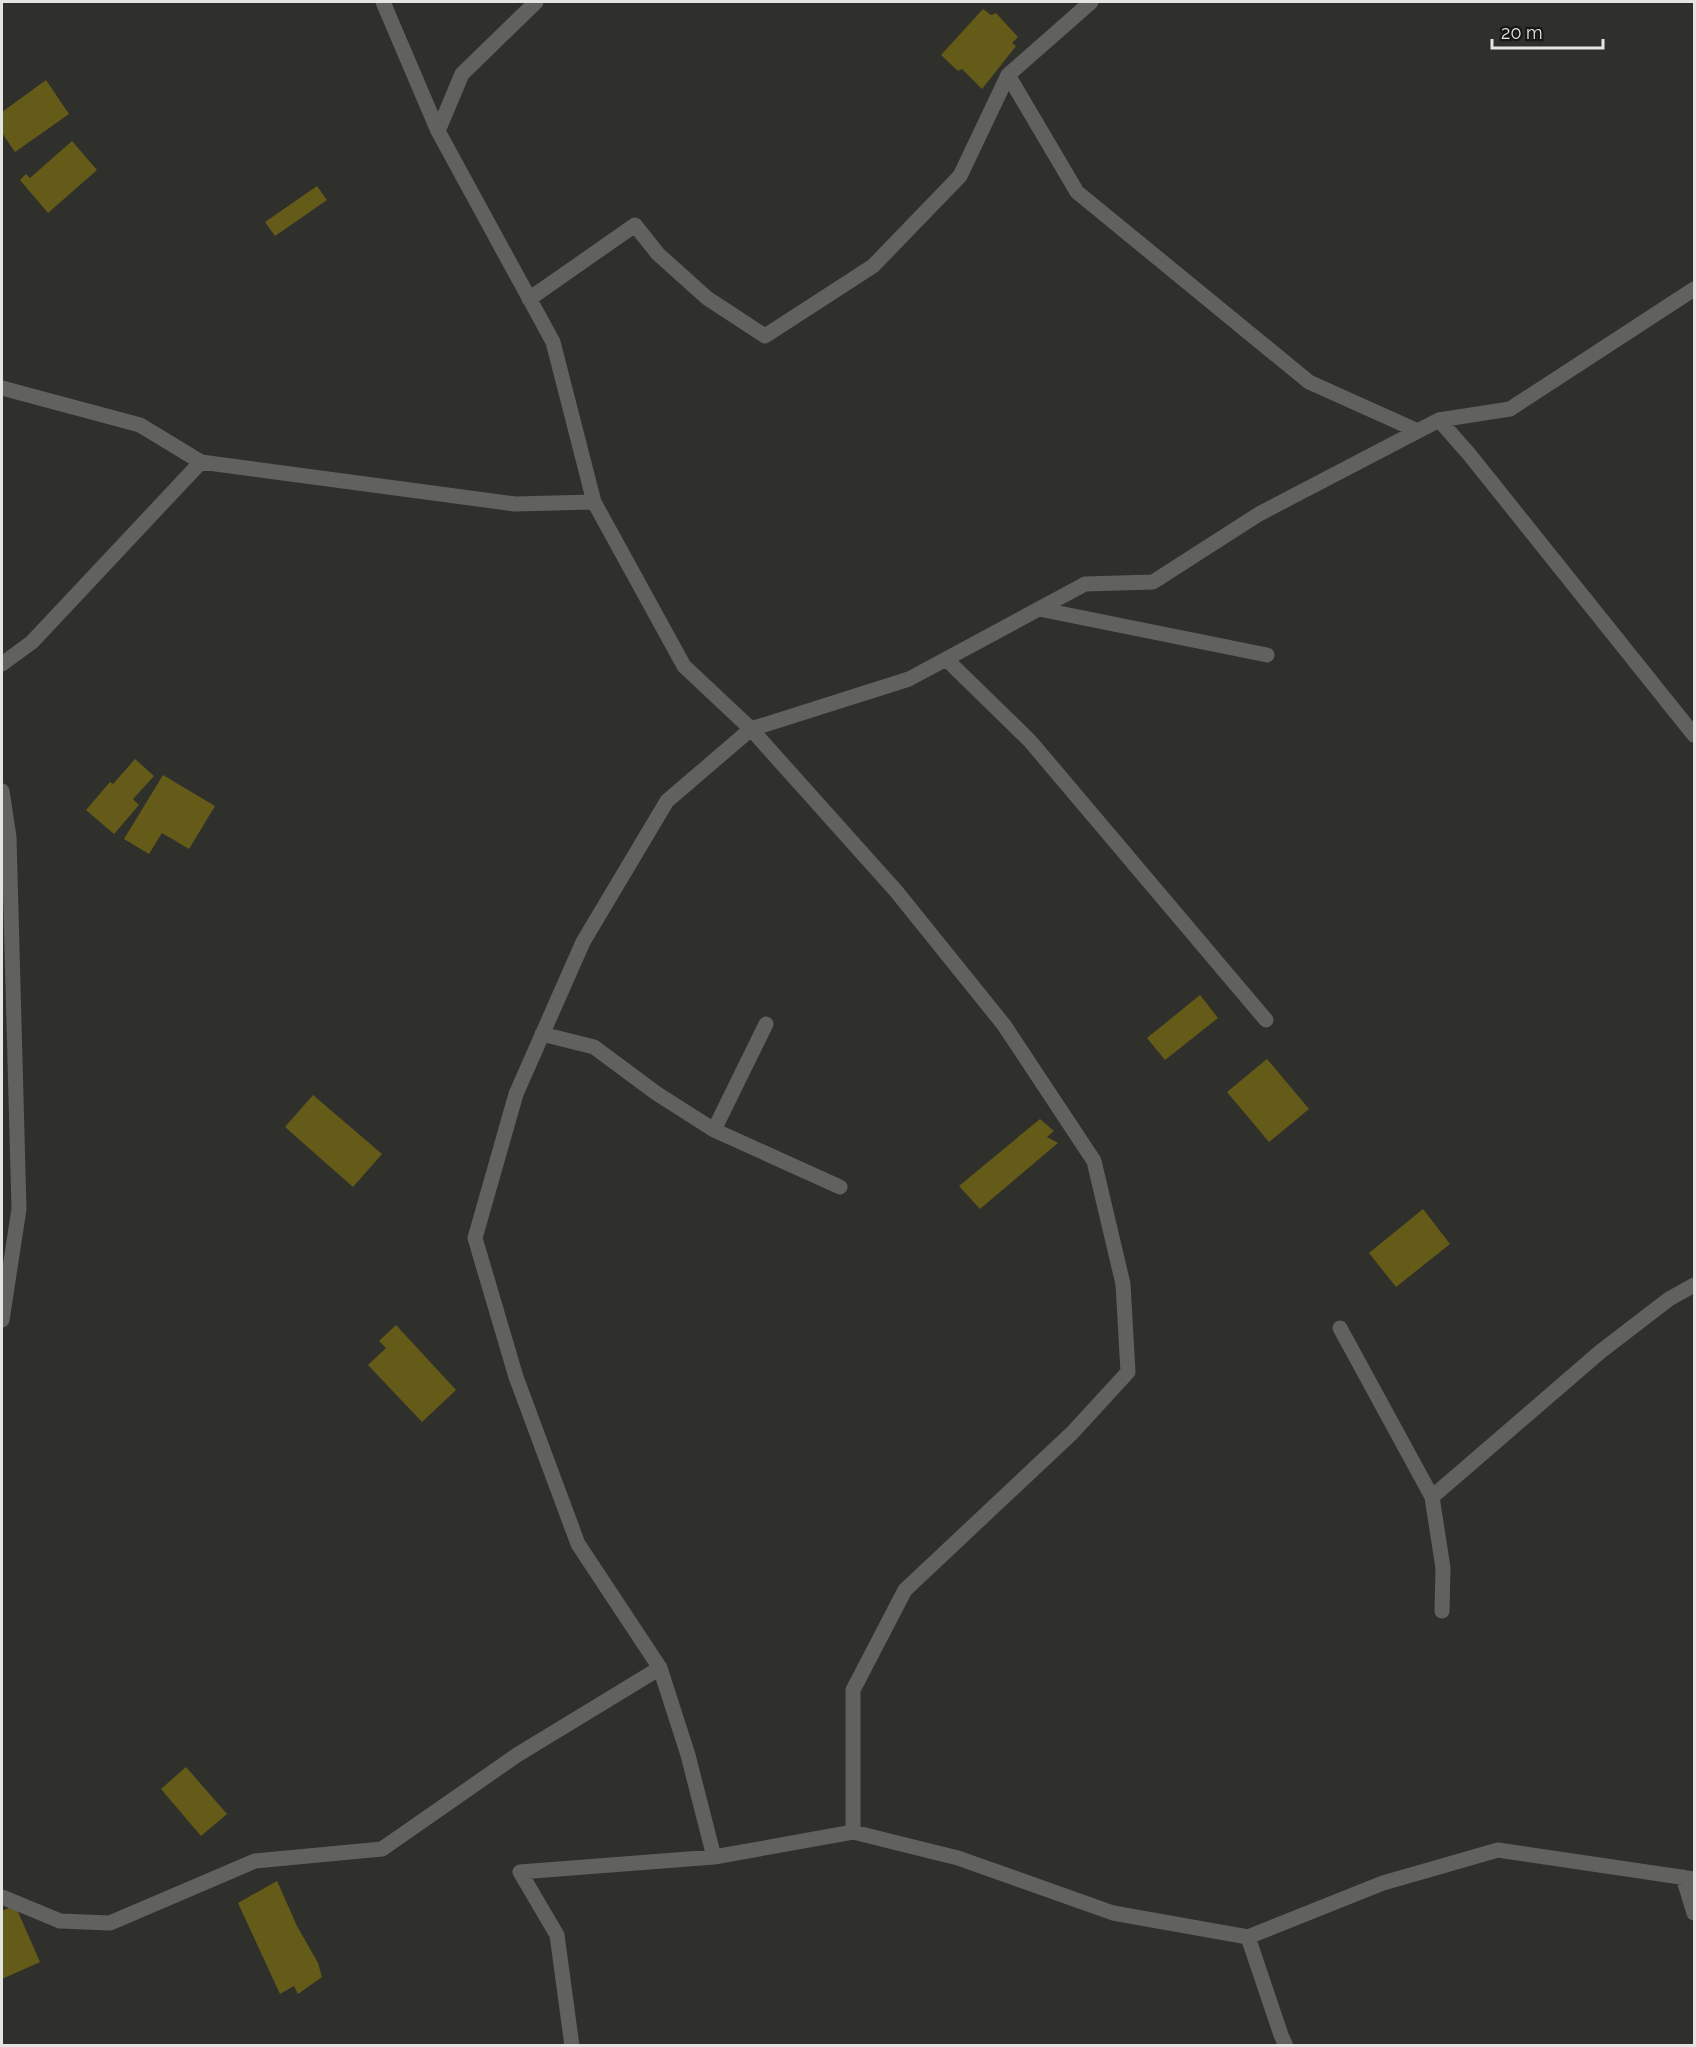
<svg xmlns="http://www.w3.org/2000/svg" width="1696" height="2047" font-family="Raleway,sans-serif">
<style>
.building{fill:#645b18}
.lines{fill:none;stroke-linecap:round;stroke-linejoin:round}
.street{stroke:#616260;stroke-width:15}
</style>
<rect width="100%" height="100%" fill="#2f302c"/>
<!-- building -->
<path class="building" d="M 983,9 L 991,15 L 996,13 L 1018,37 L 1012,43 L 1016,46 L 982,89 L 962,69 L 958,71 L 941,55 Z
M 46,80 L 69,114 L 15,152 L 2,133 L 2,112 Z
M 72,141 L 97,170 L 48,213 L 20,180 L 26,174 L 30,178 Z
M 317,186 L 327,200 L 275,236 L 265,222 Z
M 135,759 L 154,776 L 133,799 L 139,805 L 114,834 L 86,810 L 110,782 L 113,784 Z
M 163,775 L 215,806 L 189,849 L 162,833 L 149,854 L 124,839 Z
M 1200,995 L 1218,1018 L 1165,1060 L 1147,1038 Z
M 1267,1059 L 1309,1109 L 1269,1142 L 1227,1092 Z
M 313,1095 L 382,1154 L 353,1187 L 285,1127 Z
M 1040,1119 L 1054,1131 L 1047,1137 L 1058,1143 L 980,1209 L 959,1186 Z
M 1423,1209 L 1450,1244 L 1396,1287 L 1369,1253 Z
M 396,1325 L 456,1390 L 422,1422 L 368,1365 L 386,1348 L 379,1341 Z
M 186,1767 L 227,1814 L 201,1836 L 161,1789 Z
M 277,1881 L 297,1926 L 318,1963 L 322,1977 L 298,1994 L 294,1986 L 280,1994 L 238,1903 Z
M 15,1905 L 40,1962 L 2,1979 L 2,1911 Z"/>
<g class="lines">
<!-- street -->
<path class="street" d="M 383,2 L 438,131 L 553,342 L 594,502 L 684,666 L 751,729 L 667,801 L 583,942 L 516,1094 L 475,1238 L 516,1377 L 578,1544 L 660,1668
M 1091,2 L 1008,75 L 1077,192 L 1309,382 L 1418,431
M 438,131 L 462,74 L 536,2
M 529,299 L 635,225 L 658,254 L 707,298 L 765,336 L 873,266 L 960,176 L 1008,75
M 2,388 L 140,425 L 201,462 L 515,504 L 594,502
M 1439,420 L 1510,409 L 1694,289
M 1039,609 L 1267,655
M 946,659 L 1030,741 L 1266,1020
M 2,664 L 32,642 L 201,462
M 2,791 L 9,837 L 19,1209 L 2,1320
M 542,1034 L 594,1047 L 656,1093 L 714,1130 L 840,1187
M 714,1130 L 766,1024
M 1340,1328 L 1432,1497
M 1442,1611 L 1443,1568 L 1432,1497 L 1600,1352 L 1669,1299 L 1694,1285
M 853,1832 L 853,1690 L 905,1590 L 1072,1433 L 1128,1372 L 1123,1284 L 1094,1161 L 1004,1025 L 896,891 L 751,729 L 909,679 L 1085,584 L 1153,582 L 1259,514 L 1439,420 L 1469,454 L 1694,735
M 1683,1877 L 1694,1913
M 2,1897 L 60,1921 L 110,1923 L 255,1861 L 382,1849 L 517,1755 L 660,1668 L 688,1755 L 714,1857
M 1248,1937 L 1281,2035 L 1286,2046
M 572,2046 L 557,1935 L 520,1872 L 714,1857 L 853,1832 L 958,1858 L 1113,1913 L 1248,1937 L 1383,1883 L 1498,1850 L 1694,1879"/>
</g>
<!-- border -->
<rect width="1696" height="2047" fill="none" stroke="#e4e5e2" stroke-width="6"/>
<!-- scale -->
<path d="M1492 39v9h111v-9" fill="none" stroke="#e4e5e2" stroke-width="3"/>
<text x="1501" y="39" font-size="18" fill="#e4e5e2" stroke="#171716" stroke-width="4.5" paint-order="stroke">20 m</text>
</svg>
